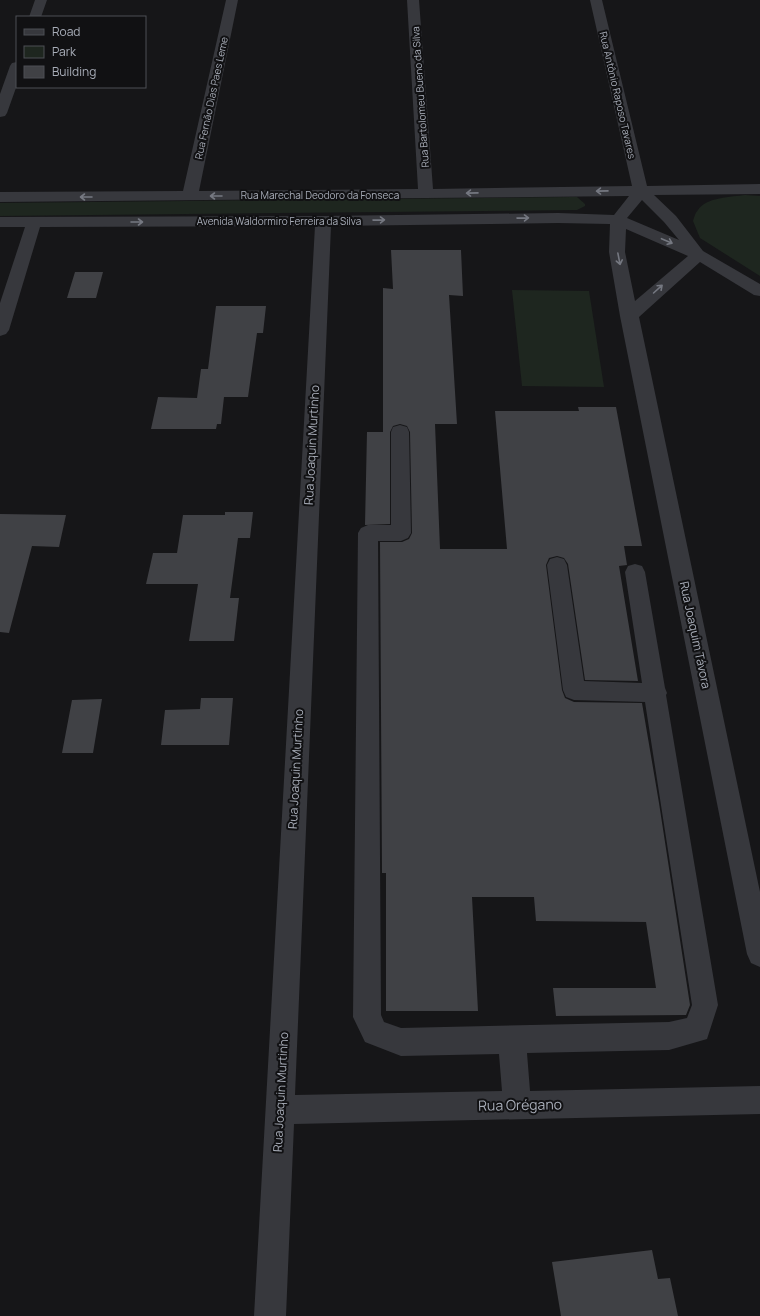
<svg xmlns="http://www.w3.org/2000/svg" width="760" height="1316" font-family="Manrope,sans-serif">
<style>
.green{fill:#1e261f}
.building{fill:#404145}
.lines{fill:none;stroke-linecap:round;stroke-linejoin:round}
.minor{fill:#37383d;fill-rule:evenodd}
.oneway{stroke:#757881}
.labels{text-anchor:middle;stroke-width:4;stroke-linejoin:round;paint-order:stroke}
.far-street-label{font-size:10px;fill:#a8adb8;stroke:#111113}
.street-label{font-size:12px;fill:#a8adb8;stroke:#111113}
.near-street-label{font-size:14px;fill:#a8adb8;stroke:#111113}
</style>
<rect width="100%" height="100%" fill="#161618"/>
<!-- green -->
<path class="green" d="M 745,195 L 760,196 L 760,276 L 700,238 L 693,221 C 694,218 695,213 698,210 C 706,197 732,197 745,195 Z
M 572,197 L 577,197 L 585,204 L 585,206 L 577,210 L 0,216 L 0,203 Z
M 512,290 L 589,291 L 604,387 L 522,386 Z"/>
<!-- building -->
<path class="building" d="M 391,250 L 461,250 L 463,296 L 449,295 L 457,424 L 435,424 L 440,549 L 507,549 L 495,411 L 579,411 L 578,407 L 616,407 L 642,546 L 624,546 L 627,565 L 619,566 L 638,681 L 585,680 L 568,564 L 564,558 L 557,556 L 549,558 L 546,565 L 562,690 L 565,698 L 574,702 L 642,703 L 659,803 L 690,1005 L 686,1015 L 556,1016 L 553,988 L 656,988 L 646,922 L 536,921 L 534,897 L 472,897 L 478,1011 L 386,1011 L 386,873 L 382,873 L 380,542 L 402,542 L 409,539 L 412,533 L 410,432 L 407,426 L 400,424 L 393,426 L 390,432 L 390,524 L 365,525 L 367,432 L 383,432 L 383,288 L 393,289 Z
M 75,272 L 103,272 L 96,298 L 67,298 Z
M 216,306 L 266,306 L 263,333 L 257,333 L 248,397 L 224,397 L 221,424 L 217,424 L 216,429 L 151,429 L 158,397 L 197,398 L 201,369 L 208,369 Z
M 225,512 L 253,512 L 250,538 L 238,538 L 230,598 L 239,598 L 234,641 L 189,641 L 198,584 L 146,584 L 153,553 L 177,553 L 183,515 L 225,515 Z
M 0,514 L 66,515 L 59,547 L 32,546 L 9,633 L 0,632 Z
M 201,698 L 233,698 L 229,745 L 161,745 L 165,710 L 200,709 Z
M 102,699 L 93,753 L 62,753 L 72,700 Z
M 652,1250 L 658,1279 L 670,1278 L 678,1316 L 561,1316 L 552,1262 Z"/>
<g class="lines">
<!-- minor -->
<path class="minor" d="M 35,0 L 47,0 L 41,17 L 29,17 Z
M 226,0 L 238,0 L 199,191 L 418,189 L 407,0 L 419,0 L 433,189 L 632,186 L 590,0 L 602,0 L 647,186 L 760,184 L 760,194 L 654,195 L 676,216 L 703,251 L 760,284 L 760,296 L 754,295 L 700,262 L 639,317 L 760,892 L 760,967 L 751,963 L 747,954 L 620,316 L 609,252 L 610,224 L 558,223 L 331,226 L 295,1095 L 502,1091 L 499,1054 L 401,1056 L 365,1042 L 353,1017 L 358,533 L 361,528 L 368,525 L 391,525 L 391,432 L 393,427 L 400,425 L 407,427 L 409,432 L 411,533 L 408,538 L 401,541 L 378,541 L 381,1015 L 384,1022 L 401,1028 L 669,1022 L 687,1018 L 692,1005 L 645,702 L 574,700 L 566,697 L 563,690 L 547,565 L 550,559 L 557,557 L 564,559 L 567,565 L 584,681 L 642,683 L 625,572 L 628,566 L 635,564 L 642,566 L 645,572 L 665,688 L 667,693 L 666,695 L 718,1005 L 707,1039 L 669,1050 L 527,1053 L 530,1091 L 760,1086 L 760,1114 L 294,1124 L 286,1316 L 254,1316 L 315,226 L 40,227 L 9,330 L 6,334 L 0,336 L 0,303 L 25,227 L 0,227 L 0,217 L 323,216 L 558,213 L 614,215 L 629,196 L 0,202 L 0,192 L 183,191 ZM 642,200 L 664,222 L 679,240 L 627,218 ZM 626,229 L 688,256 L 635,301 L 625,252 Z
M 17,62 L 17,85 L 7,113 L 5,116 L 0,117 L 0,94 L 10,66 L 12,63 Z"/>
</g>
<!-- one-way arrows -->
<defs><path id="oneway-shaft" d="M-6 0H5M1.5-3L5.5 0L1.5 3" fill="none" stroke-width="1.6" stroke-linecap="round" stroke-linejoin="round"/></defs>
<g class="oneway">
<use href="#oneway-shaft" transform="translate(602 191) rotate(179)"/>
<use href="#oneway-shaft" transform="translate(472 193) rotate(179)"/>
<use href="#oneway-shaft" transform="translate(216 196) rotate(180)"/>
<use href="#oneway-shaft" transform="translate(86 197) rotate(180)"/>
<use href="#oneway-shaft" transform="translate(523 218) rotate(-1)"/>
<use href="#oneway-shaft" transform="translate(379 220) rotate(-1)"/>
<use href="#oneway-shaft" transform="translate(137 222)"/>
<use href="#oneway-shaft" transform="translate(667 241) rotate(23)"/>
<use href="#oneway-shaft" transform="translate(619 259) rotate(79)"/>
<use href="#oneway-shaft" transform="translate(658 289) rotate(-42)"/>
</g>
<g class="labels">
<!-- far-street labels -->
<g class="far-street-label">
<text transform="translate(618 95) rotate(77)" y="4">Rua Antônio Raposo Tavares</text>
<text transform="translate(420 97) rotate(-94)" y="4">Rua Bartolomeu Bueno da Silva</text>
<text transform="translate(211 98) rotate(-78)" y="4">Rua Fernão Dias Paes Leme</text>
<text x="320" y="199">Rua Marechal Deodoro da Fonseca</text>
<text x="279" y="225">Avenida Waldormiro Ferreira da Silva</text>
</g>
<!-- street labels -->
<g class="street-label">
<text transform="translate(312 445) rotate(-87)" y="4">Rua Joaquin Murtinho</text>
<text transform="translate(695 635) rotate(78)" y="4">Rua Joaquim Távora</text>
<text transform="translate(296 769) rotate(-87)" y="4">Rua Joaquin Murtinho</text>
<text transform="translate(281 1092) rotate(-87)" y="4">Rua Joaquin Murtinho</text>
</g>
<!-- near-street labels -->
<g class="near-street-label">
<text transform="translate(520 1105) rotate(-1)" y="5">Rua Orégano</text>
</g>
</g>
<!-- legend -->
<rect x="16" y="16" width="130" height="72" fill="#111113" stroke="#4d4f55"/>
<rect x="24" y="29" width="20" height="6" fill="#37383d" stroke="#4d4f55"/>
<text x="52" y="36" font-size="12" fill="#a8adb8">Road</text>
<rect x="24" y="46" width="20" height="12" fill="#1e261f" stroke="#4d4f55"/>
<text x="52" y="56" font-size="12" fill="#a8adb8">Park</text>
<rect x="24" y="66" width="20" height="12" fill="#404145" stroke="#4d4f55"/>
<text x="52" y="76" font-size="12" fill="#a8adb8">Building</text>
</svg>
